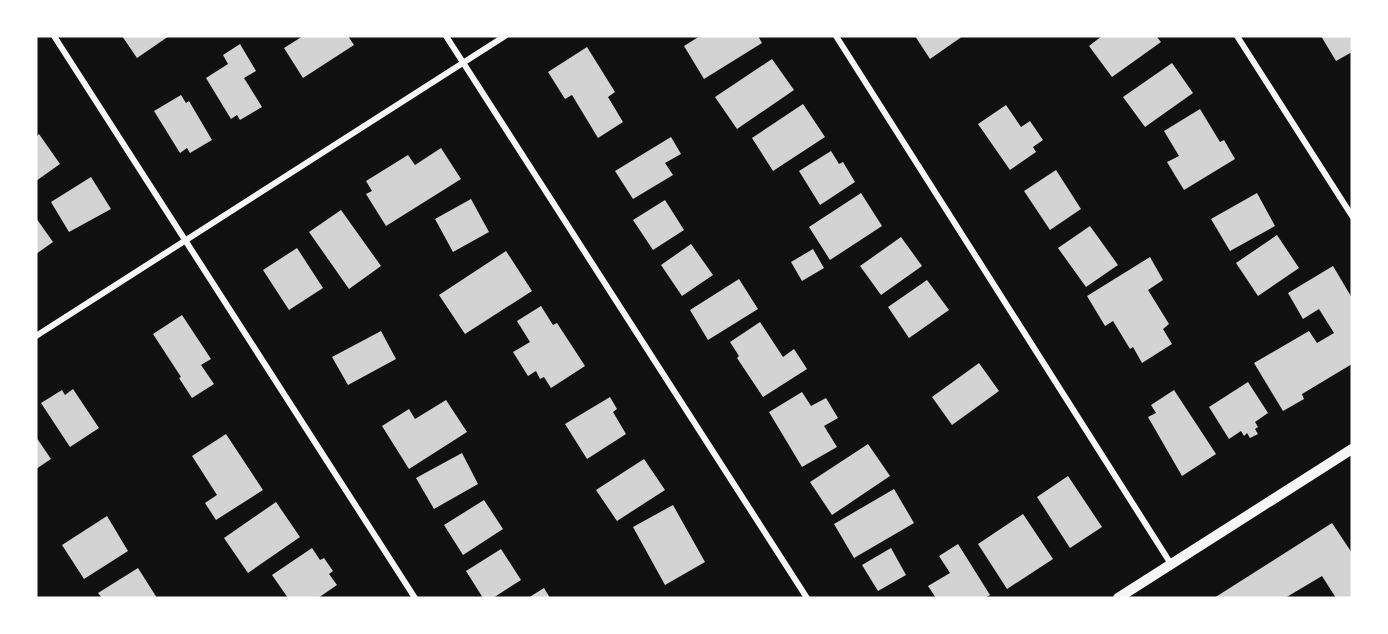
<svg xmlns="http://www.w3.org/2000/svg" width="1388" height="634" font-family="'IBM Plex Serif',serif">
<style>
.building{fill:#d3d3d3}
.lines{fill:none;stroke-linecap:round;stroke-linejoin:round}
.minor{stroke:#f5f5f5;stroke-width:6}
.tertiary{stroke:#f5f5f5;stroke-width:10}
</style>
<rect width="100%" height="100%" fill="#111"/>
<!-- building -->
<path class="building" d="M 122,36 L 169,36 L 137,58 Z
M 303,36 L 348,36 L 354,45 L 303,78 L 284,48 Z
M 700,36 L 758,36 L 762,43 L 704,79 L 684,46 Z
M 915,36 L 963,36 L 930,59 Z
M 1102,36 L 1156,36 L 1161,42 L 1112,77 L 1089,46 Z
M 1321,36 L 1352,36 L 1352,52 L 1336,61 Z
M 240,44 L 256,71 L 244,78 L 262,107 L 240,120 L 237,115 L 231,119 L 206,78 L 228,64 L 223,55 Z
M 587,47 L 615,92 L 608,97 L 623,122 L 598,138 L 572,95 L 565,99 L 548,72 Z
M 772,59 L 794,90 L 737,129 L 715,97 Z
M 1172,63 L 1193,93 L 1145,127 L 1123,97 Z
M 181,95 L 186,103 L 189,101 L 212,140 L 190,153 L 187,148 L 180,153 L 154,111 Z
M 803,104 L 825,137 L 773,171 L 752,138 Z
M 1006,105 L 1021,127 L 1030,121 L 1043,140 L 1033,147 L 1036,152 L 1010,170 L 978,124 Z
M 1200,109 L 1220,142 L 1224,140 L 1235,159 L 1184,190 L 1167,162 L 1179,156 L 1164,131 Z
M 39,134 L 60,164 L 36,181 L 36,137 Z
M 671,137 L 681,154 L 665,163 L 673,175 L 633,199 L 615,171 Z
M 441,148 L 461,179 L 386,226 L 366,194 L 372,191 L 366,181 L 408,155 L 415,165 Z
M 831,151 L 839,164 L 843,162 L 855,182 L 820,205 L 799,171 Z
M 1056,170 L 1081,209 L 1050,230 L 1024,191 Z
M 91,177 L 111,209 L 69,232 L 51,202 Z
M 861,193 L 882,226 L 830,260 L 809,227 Z
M 1257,193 L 1275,226 L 1230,251 L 1211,219 Z
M 471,199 L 489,232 L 453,252 L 435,219 Z
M 665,200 L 684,230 L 653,250 L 633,220 Z
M 341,210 L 381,266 L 349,289 L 309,232 Z
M 36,218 L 53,242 L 36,254 Z
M 1090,226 L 1118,265 L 1086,287 L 1058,248 Z
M 1277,235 L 1299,268 L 1258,296 L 1236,263 Z
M 901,237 L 922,266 L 881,295 L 860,266 Z
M 691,244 L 713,275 L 682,296 L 661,265 Z
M 297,248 L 323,288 L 289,310 L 263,270 Z
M 813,249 L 824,268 L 802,281 L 791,262 Z
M 506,251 L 532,291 L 465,334 L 439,295 Z
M 1150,257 L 1163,280 L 1148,290 L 1169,324 L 1163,329 L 1172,344 L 1142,363 L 1133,347 L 1130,349 L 1113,321 L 1105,326 L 1087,296 Z
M 1333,266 L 1352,298 L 1352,364 L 1302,394 L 1304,399 L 1283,411 L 1254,363 L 1309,331 L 1317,343 L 1334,333 L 1319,309 L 1303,319 L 1288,293 Z
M 739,279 L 758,309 L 708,340 L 690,310 Z
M 927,280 L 949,310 L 909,338 L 888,307 Z
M 541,306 L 553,325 L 557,323 L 585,366 L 551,388 L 544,377 L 540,379 L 536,371 L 528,376 L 513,352 L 530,342 L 517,321 Z
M 182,315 L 211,359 L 201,365 L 214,384 L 192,398 L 179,378 L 181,377 L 153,334 Z
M 760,322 L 783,357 L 794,349 L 807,369 L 763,397 L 737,358 L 739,356 L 730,342 Z
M 381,331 L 396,359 L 348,385 L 332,357 Z
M 979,363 L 999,391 L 952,425 L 932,397 Z
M 1248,382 L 1268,413 L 1255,422 L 1258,427 L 1255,429 L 1258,434 L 1250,438 L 1247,433 L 1244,436 L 1241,431 L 1229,439 L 1209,407 Z
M 73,389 L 99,428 L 70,447 L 41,403 L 62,390 L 65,395 Z
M 1174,390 L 1216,454 L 1182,476 L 1148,417 L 1156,413 L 1151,405 Z
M 802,392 L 811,406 L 826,398 L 838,418 L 824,426 L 837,447 L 802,467 L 769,412 Z
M 610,397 L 617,409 L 613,412 L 626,434 L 587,459 L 565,424 Z
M 446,400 L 467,432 L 409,469 L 382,426 L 409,409 L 415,419 Z
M 226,434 L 263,490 L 216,520 L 205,503 L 217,495 L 192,456 Z
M 36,437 L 51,459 L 36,469 Z
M 868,444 L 890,476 L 832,515 L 810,482 Z
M 462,453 L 478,484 L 434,509 L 416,478 Z
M 644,459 L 665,490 L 617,521 L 596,490 Z
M 1068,476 L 1102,527 L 1070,548 L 1037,497 Z
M 894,489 L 914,523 L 854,558 L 834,524 Z
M 484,500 L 503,529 L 463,555 L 444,525 Z
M 276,502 L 300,537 L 248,573 L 224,538 Z
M 673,505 L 705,562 L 665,585 L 633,527 Z
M 1023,514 L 1053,559 L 1007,589 L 978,544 Z
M 107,516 L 128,551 L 84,579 L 62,545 Z
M 1332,523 L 1352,553 L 1352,598 L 1336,598 L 1322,576 L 1285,598 L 1214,598 Z
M 958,544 L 990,595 L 984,598 L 936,598 L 928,586 L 950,573 L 939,556 Z
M 312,548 L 320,560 L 324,558 L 333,571 L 329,574 L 337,585 L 318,598 L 288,598 L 272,575 Z
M 891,548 L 906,575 L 878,591 L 862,565 Z
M 501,549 L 521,580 L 493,598 L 483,598 L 466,571 Z
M 138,568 L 157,598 L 102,598 L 98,593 Z
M 544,588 L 550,598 L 528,598 Z"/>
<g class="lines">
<!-- minor -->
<path class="minor" d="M 54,36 L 415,598
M 446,36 L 807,598
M 836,36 L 1171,564
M 1237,36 L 1352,216
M 36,336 L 505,36"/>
<!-- tertiary -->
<path class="tertiary" d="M 1118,598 L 1352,449"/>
</g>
<!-- border -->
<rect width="1388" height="634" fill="none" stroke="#ffffff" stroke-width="75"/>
</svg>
